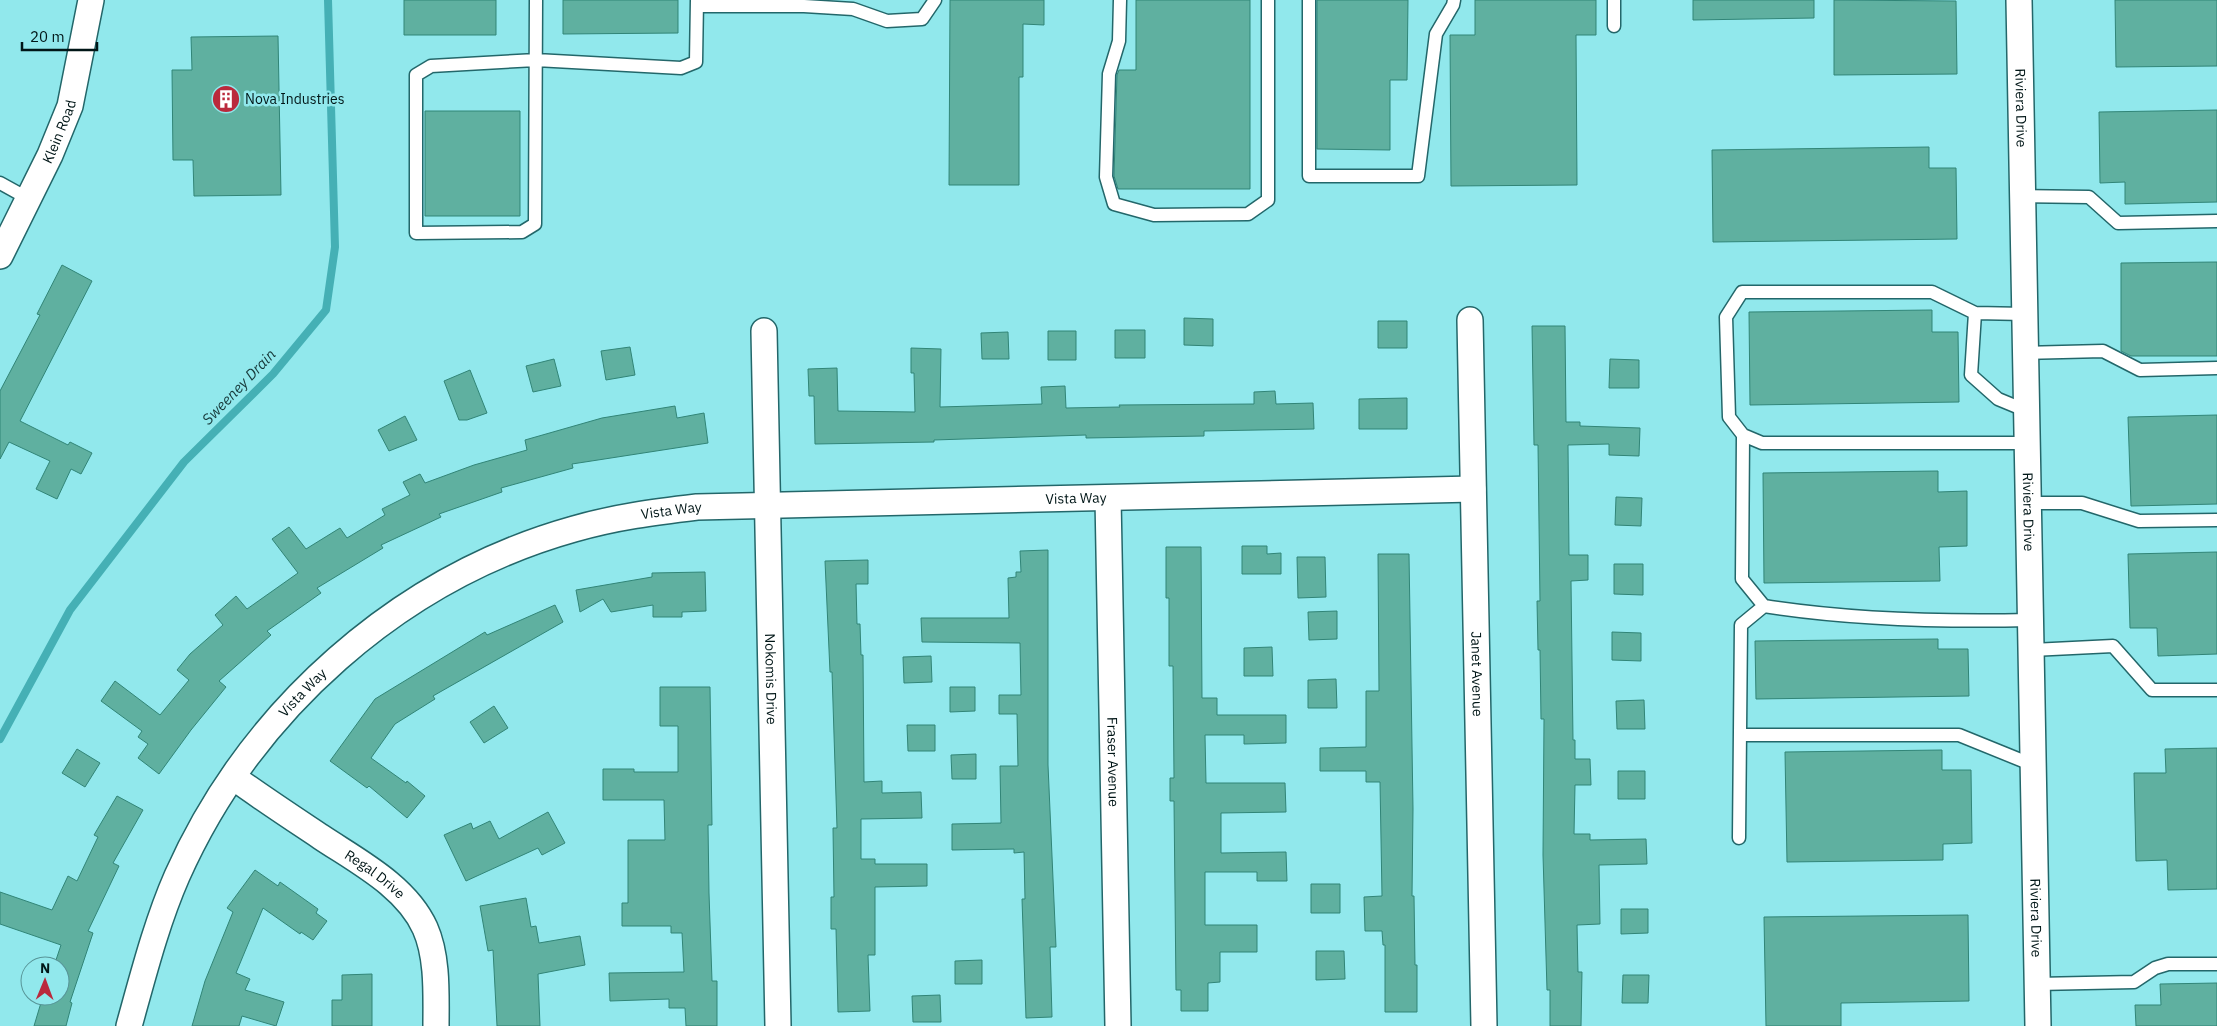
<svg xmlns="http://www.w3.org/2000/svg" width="2217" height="1026" font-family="'IBM Plex Sans',sans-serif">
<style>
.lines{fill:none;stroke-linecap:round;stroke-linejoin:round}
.stream{stroke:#45b0b5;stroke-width:8}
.building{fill:#5fb0a0;stroke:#318577}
.service-casing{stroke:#23676a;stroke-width:15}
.minor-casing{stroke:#23676a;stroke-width:28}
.service{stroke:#fff;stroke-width:12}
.minor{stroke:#fff;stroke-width:25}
.labels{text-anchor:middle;stroke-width:5;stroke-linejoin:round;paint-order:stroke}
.poi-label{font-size:14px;fill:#001617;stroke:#91e8ec;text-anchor:start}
.street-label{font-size:14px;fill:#001617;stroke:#91e8ec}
.water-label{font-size:15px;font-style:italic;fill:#173839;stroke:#91e8ec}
</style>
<rect width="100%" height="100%" fill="#91e8ec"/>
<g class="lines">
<!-- stream -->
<path class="stream" d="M 0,739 L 70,610 L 184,462 L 273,374 L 326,310 L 335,247 L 328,0"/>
</g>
<!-- building -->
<path class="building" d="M 404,0 L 496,0 L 496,35 L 404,35 Z
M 563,0 L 678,0 L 678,33 L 563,34 Z
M 950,0 L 1044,0 L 1044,25 L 1023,24 L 1023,77 L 1019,77 L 1019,185 L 949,185 Z
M 1136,0 L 1250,0 L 1250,189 L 1118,189 L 1114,176 L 1117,75 L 1119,70 L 1136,70 Z
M 1317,0 L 1408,0 L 1407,80 L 1390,80 L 1390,150 L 1317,149 Z
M 1475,0 L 1596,0 L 1596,35 L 1576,35 L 1577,185 L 1451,186 L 1450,35 L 1475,35 Z
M 1693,0 L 1814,0 L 1814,18 L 1693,20 Z
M 1834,0 L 1956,1 L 1957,74 L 1834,75 Z
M 2115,0 L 2217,0 L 2217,66 L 2116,67 Z
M 278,36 L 281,195 L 194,196 L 193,160 L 173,160 L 172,70 L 192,70 L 191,37 Z
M 2217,110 L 2217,202 L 2125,204 L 2125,182 L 2100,183 L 2099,112 Z
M 425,111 L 520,111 L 520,216 L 425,216 Z
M 1929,147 L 1929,168 L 1956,168 L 1957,239 L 1713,242 L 1712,150 Z
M 2217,262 L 2217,356 L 2131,356 L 2121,351 L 2121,263 Z
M 62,265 L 92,281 L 20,421 L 68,445 L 70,442 L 92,453 L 81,474 L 71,469 L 57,499 L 36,489 L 50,461 L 9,442 L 0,459 L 0,391 L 40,315 L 37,314 Z
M 1932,310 L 1932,332 L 1958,332 L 1959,402 L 1750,405 L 1749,312 Z
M 1184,318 L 1213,319 L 1213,346 L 1184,345 Z
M 1378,321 L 1407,321 L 1407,348 L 1378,348 Z
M 1532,326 L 1565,326 L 1566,422 L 1580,422 L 1580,426 L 1640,428 L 1639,456 L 1609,455 L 1609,444 L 1568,445 L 1569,555 L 1588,555 L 1588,580 L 1571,581 L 1573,740 L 1575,740 L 1575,759 L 1590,759 L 1591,785 L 1575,785 L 1574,834 L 1590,834 L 1590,840 L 1646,839 L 1647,864 L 1599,865 L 1600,924 L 1577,925 L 1578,972 L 1582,972 L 1581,1026 L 1550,1026 L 1550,990 L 1547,990 L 1543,855 L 1544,719 L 1541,719 L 1540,650 L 1538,650 L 1537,601 L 1540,601 L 1538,445 L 1534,445 Z
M 1115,330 L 1145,330 L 1145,358 L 1115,358 Z
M 1048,331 L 1076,331 L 1076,360 L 1048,360 Z
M 1008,332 L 1009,359 L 982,359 L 981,333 Z
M 630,347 L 635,375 L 606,380 L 601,351 Z
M 911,348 L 941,349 L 940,407 L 1042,404 L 1041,387 L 1065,386 L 1066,408 L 1120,407 L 1119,405 L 1254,404 L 1254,392 L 1275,391 L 1276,404 L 1313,403 L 1314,429 L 1204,431 L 1204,436 L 1086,438 L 1086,435 L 934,440 L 934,442 L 815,444 L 814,396 L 809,396 L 808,369 L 837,368 L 838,411 L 915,412 L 914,373 L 911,373 Z
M 554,359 L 561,386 L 533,392 L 526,366 Z
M 1610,359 L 1639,360 L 1639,388 L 1609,388 Z
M 470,370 L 487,413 L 467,420 L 459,420 L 444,381 Z
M 1407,398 L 1407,429 L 1359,429 L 1359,399 Z
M 675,406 L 677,418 L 704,413 L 708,443 L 572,464 L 573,468 L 501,488 L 502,492 L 439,514 L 441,517 L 381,545 L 383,548 L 317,588 L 321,593 L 267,631 L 271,635 L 219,681 L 226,687 L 191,730 L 159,774 L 138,758 L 148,744 L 138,737 L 142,731 L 101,701 L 115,681 L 160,715 L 189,680 L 177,670 L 190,654 L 223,625 L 215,615 L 236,596 L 247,609 L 298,573 L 272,539 L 289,527 L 306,549 L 340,528 L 347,538 L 385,515 L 382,509 L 410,495 L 403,482 L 420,474 L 425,483 L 474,465 L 527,450 L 525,440 L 602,418 Z
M 2217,415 L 2217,504 L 2131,506 L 2128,417 Z
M 405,416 L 417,440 L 389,451 L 378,430 Z
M 1938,471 L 1938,492 L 1967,491 L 1967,546 L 1939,547 L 1940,581 L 1764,583 L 1763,473 Z
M 1616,497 L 1642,498 L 1641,526 L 1615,525 Z
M 1242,546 L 1267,546 L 1267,554 L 1281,553 L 1281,574 L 1242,574 Z
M 1166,547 L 1201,547 L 1202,698 L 1217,698 L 1217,715 L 1286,715 L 1286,743 L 1244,744 L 1244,735 L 1205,735 L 1206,783 L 1285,783 L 1286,812 L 1221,813 L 1221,853 L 1286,852 L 1287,881 L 1257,881 L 1257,872 L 1205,872 L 1205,925 L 1257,925 L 1257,952 L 1220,952 L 1220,982 L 1208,983 L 1208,1011 L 1181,1011 L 1181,990 L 1176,990 L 1174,801 L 1170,801 L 1170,778 L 1174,778 L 1173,666 L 1169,666 L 1169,598 L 1166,598 Z
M 1048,550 L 1048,765 L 1056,947 L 1050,947 L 1052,1017 L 1026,1018 L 1022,899 L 1025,899 L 1024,852 L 1014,853 L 1014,849 L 952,850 L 952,824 L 1001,823 L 1000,766 L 1018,766 L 1017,714 L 999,714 L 999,695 L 1021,695 L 1020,643 L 922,642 L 921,618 L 1009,618 L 1008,578 L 1016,577 L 1016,572 L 1021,572 L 1020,551 Z
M 2217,552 L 2217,654 L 2158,656 L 2157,628 L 2130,628 L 2128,554 Z
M 1378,554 L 1409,554 L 1413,809 L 1412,896 L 1414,896 L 1415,965 L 1417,965 L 1417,1012 L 1385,1012 L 1385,945 L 1383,945 L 1382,931 L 1365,931 L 1364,897 L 1382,896 L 1380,782 L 1366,782 L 1366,771 L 1320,771 L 1320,748 L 1366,747 L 1366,691 L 1379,691 Z
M 1297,557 L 1325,557 L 1326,597 L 1298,598 Z
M 868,560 L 868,584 L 856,584 L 857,624 L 860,624 L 861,655 L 863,655 L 864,782 L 882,781 L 882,793 L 921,792 L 922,818 L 861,819 L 861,859 L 875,859 L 875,864 L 927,864 L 927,886 L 875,887 L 875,955 L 868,955 L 870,1011 L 838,1012 L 836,929 L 831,929 L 831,897 L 834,897 L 833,828 L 837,828 L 832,672 L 830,672 L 825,561 Z
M 1614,564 L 1643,564 L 1643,595 L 1614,594 Z
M 705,572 L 706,611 L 682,612 L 682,617 L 653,617 L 653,605 L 611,612 L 603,599 L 580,612 L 576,590 L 652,577 L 652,573 Z
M 555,605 L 563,622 L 433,696 L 435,699 L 395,724 L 371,758 L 406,783 L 407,781 L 425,796 L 407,818 L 369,786 L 367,788 L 330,761 L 375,699 L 485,632 L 487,635 Z
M 1337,611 L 1337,639 L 1309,640 L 1308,612 Z
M 1612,632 L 1641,633 L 1641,661 L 1612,660 Z
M 1938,639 L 1938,649 L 1968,649 L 1969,696 L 1756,699 L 1755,641 Z
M 1272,647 L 1273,676 L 1244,676 L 1244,648 Z
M 931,656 L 932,682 L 904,683 L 903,657 Z
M 1336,679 L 1337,708 L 1308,708 L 1308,680 Z
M 660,687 L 710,687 L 712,825 L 708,825 L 709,893 L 712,981 L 717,981 L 717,1026 L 686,1026 L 685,1008 L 669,1008 L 669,999 L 610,1001 L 609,973 L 684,972 L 682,933 L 671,933 L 671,926 L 622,926 L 622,903 L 628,903 L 628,840 L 665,840 L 664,800 L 603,800 L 603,769 L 634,769 L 634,772 L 678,772 L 678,726 L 660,726 Z
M 950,687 L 975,687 L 975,711 L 950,712 Z
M 1644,700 L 1645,729 L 1617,729 L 1616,701 Z
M 494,706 L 508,728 L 484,743 L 470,722 Z
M 907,725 L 935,725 L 935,751 L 908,751 Z
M 2217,748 L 2217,889 L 2168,890 L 2167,860 L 2136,861 L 2134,773 L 2166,773 L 2165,749 Z
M 77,749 L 100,763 L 85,787 L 62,773 Z
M 1942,750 L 1942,770 L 1971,770 L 1972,843 L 1943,844 L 1943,860 L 1787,862 L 1785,752 Z
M 976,754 L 976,779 L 952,779 L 951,755 Z
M 1618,771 L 1645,771 L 1645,799 L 1618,799 Z
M 117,796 L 143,810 L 113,863 L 119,866 L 88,931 L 93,933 L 70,1002 L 72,1003 L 66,1026 L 34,1026 L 43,996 L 60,996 L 60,966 L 54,966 L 61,945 L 0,924 L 0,892 L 52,910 L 68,876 L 77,881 L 98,837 L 94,835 Z
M 548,812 L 565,843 L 542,855 L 538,848 L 466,881 L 444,835 L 471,823 L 473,829 L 490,821 L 499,839 Z
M 255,870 L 278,886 L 280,882 L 318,909 L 316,913 L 327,921 L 313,940 L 301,932 L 300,934 L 263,908 L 236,973 L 250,979 L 245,990 L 284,1002 L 276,1026 L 242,1016 L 239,1026 L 192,1026 L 205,981 L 233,912 L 227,908 Z
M 1311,884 L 1340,884 L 1340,913 L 1311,913 Z
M 526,898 L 531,927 L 536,926 L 539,943 L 580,936 L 585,965 L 538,974 L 540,1026 L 497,1026 L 493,950 L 488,951 L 480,906 Z
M 1621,909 L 1648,909 L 1648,933 L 1621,934 Z
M 1968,915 L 1969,1001 L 1841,1003 L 1841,1026 L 1766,1026 L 1764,917 Z
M 1316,951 L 1344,951 L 1345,979 L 1316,980 Z
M 982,960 L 982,984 L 955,984 L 955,961 Z
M 372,974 L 372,1026 L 332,1026 L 332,1000 L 342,1000 L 342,975 Z
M 1623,975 L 1649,975 L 1648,1003 L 1622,1003 Z
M 2217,983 L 2217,1026 L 2136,1026 L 2135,1005 L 2161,1005 L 2160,984 Z
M 940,995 L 941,1022 L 913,1022 L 912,996 Z"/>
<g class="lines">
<defs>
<path id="service" d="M 536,0 L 535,224 L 522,232 L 416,233 L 416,75 L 431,66 L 536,60 L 681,68 L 696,62 L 697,0
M 1120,0 L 1119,41 L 1109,74 L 1106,177 L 1114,204 L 1154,215 L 1248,214 L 1268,200 L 1268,0
M 1309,0 L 1309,176 L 1418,176 L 1436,34 L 1453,5 L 1454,0
M 1614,0 L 1614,26
M 697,6 L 804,6 L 853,9 L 887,21 L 922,19 L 935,0
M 0,183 L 29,199
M 2022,196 L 2089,197 L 2118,223 L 2217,221
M 1975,313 L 1971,375 L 1998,399 L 2027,411
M 2025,314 L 1975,313 L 1932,292 L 1742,292 L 1726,317 L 1729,417 L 1743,435 L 1762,443 L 2027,443
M 2025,353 L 2103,351 L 2140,370 L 2217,368
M 1743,435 L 1742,579 L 1764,606 C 1853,620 1941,622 2030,620
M 2028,503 L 2082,503 L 2139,521 L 2217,520
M 2031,650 L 2113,646 L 2152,690 L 2217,690
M 1740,735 L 1959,735 L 2033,765
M 1739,838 L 1741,625 L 1764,606
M 2037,984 L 2134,982 L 2155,968 L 2168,964 L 2217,964"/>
<g id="minor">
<path id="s1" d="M 2019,0 L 2038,1026"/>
<path id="s2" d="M 0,256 L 50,155 L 70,106 L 91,0"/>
<path id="s3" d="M 1470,320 L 1484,1026"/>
<path id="s4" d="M 764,331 L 778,1026"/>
<path id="s5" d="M 1108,498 L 1118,1026"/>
<path id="s6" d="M 233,777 C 262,798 291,817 321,837 C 357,861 406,886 425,928 C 438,957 436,995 436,1026"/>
<path id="s7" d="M 129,1026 C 143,976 156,924 177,876 C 251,710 399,578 574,529 C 615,517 655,512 697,507 L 1473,489"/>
</g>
</defs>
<!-- service casing -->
<use href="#service" class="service-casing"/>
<!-- minor casing -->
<use href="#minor" class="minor-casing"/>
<!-- service -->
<use href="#service" class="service"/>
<!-- minor -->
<use href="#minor" class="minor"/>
</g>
<!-- icons -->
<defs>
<symbol id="building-disc" viewBox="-11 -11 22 22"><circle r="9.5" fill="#ba293c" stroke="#91e8ec"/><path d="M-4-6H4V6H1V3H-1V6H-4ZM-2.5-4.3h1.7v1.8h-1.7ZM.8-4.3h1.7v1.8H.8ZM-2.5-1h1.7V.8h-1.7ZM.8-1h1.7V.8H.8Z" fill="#fff"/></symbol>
</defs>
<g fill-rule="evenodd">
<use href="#building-disc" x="210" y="83" width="32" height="32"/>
</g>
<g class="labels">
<!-- poi labels -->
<g class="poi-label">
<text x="245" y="104">Nova Industries</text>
</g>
<!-- street labels -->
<g class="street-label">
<text dy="5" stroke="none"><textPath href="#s1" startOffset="108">Riviera Drive</textPath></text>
<text dy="5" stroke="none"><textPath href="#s2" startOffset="138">Klein Road</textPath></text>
<text dy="5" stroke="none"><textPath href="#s7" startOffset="1206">Vista Way</textPath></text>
<text dy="5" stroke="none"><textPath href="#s7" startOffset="801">Vista Way</textPath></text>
<text dy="5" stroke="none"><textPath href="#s1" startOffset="512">Riviera Drive</textPath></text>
<text dy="5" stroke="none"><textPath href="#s3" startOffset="354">Janet Avenue</textPath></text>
<text dy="5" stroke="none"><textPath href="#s4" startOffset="348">Nokomis Drive</textPath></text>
<text dy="5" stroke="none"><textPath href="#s7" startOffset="381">Vista Way</textPath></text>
<text dy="5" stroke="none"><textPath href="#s5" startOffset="264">Fraser Avenue</textPath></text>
<text dy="5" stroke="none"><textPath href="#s6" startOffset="172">Regal Drive</textPath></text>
<text dy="5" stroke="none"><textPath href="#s1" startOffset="918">Riviera Drive</textPath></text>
</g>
<!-- water labels -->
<g class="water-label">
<text transform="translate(239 387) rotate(-46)" y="5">Sweeney Drain</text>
</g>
</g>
<!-- north arrow -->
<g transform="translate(45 981) rotate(1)"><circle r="24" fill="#91e8ec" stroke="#579497"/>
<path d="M0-4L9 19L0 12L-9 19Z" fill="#ba293c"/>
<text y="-8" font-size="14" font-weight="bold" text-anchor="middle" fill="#001617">N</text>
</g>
<!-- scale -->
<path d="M22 42v8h75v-8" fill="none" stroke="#001617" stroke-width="2.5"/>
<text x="30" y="42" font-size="15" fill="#001617" stroke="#91e8ec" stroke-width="4" paint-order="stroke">20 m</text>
</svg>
